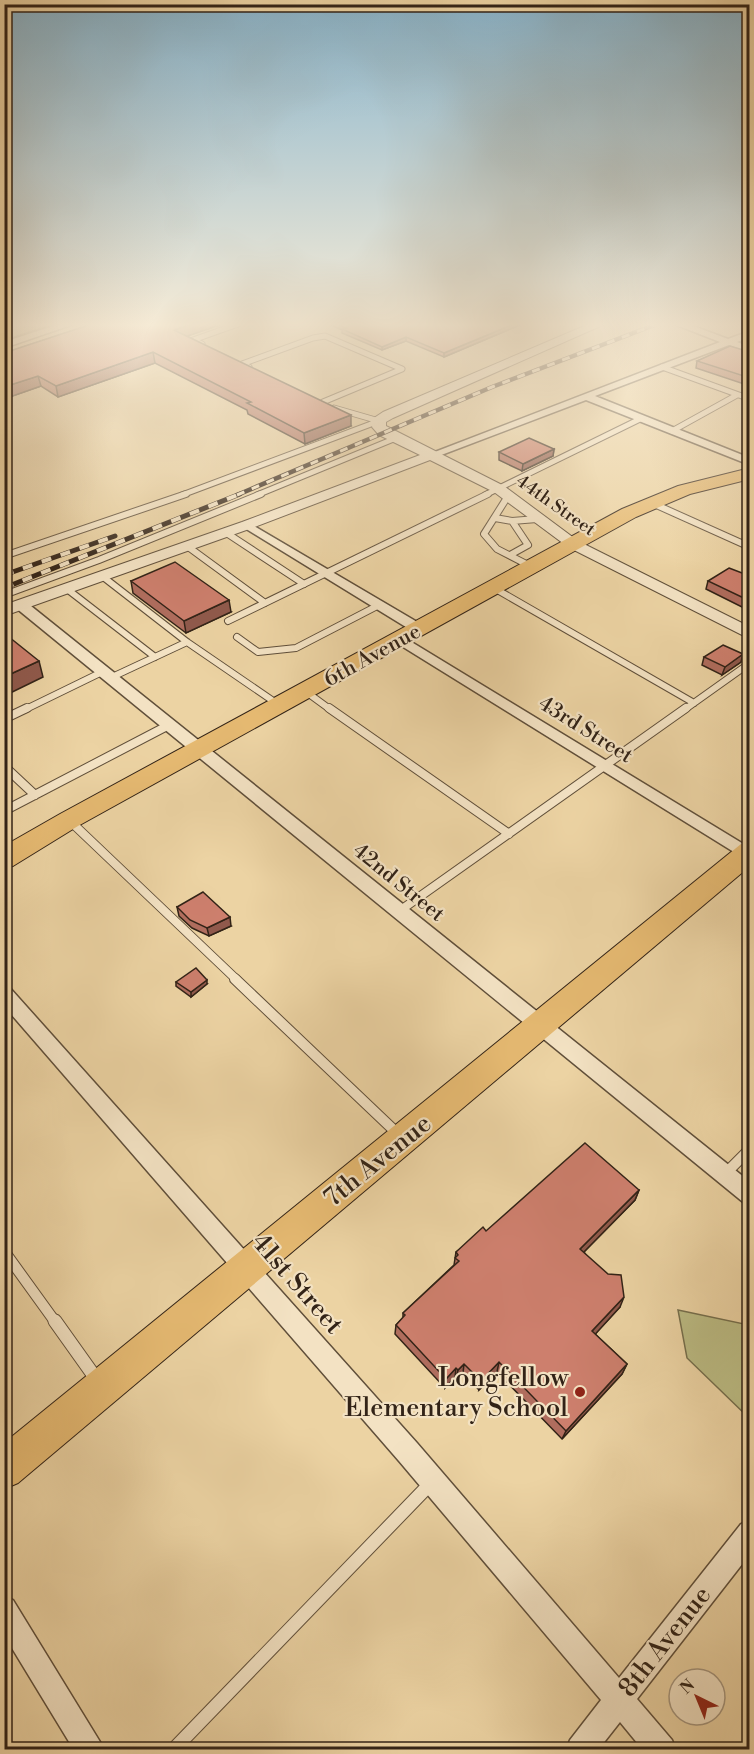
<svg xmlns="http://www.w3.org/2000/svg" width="754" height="1754" font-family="'Libre Bodoni',serif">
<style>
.green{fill:#bbbb83;stroke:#766f4d;stroke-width:1.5}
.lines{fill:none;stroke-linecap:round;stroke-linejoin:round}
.service-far4-casing{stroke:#604f3a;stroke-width:7}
.service-far3-casing{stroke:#604f3a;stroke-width:8}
.service-far2-casing{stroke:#604f3a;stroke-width:10}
.service-far1-casing{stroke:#604f3a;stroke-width:12}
.service-casing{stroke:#604f3a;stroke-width:15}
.minor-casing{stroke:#604f3a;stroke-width:3}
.tertiary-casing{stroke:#604f3a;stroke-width:2}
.primary-casing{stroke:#322317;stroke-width:2}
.service-far4{stroke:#f3e2c3;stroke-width:5}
.service-far3{stroke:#f3e2c3;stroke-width:6}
.service-far2{stroke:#f3e2c3;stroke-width:8}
.service-far1{stroke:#f3e2c3;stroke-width:10}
.service{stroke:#f3e2c3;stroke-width:13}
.minor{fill:#f3e2c3;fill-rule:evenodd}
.tertiary{fill:#f3e2c3;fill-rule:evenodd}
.primary{fill:#e6ba72;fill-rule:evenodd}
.rail-far1-casing{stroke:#322317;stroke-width:4.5}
.rail-casing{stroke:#322317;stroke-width:5}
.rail-far1{stroke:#f3e2c3;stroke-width:3;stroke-dasharray:8;stroke-linecap:butt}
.rail{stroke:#f3e2c3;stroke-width:4;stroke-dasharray:10;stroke-linecap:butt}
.wall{fill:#b06d5e;stroke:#322317;stroke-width:1.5}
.shaded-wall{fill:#90594c;stroke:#322317;stroke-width:1.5}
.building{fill:#cd7f6d;stroke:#322317;stroke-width:1.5}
.poi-dot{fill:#8f2418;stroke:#f3e2c3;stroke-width:2}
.labels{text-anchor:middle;stroke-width:4.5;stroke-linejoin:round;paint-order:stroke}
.far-street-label{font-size:18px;fill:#322317;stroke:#f3e2c3}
.street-label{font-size:21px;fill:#322317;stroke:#f3e2c3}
.near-street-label{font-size:26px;fill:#322317;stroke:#f3e2c3}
.near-poi-label{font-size:26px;fill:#322317;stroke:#f3e2c3;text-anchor:end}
</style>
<rect width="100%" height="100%" fill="#ecd3a3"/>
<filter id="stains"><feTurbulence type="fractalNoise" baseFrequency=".00333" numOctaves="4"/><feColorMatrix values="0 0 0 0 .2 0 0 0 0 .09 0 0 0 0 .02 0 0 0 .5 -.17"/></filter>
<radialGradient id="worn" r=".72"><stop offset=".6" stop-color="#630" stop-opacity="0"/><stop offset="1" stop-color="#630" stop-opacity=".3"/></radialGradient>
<!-- green -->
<path class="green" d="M 5,324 L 54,324 L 5,340 Z
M 678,1310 L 749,1325 L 749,1418 L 687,1358 Z"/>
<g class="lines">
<defs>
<path id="service-far4" d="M 202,344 L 193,340 L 238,324
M 249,367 L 242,364 L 313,338 L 325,336 L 402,369 L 323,402
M 662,367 L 750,399
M 334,408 L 379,421
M 672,431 L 737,395
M 182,495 L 379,421
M 257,495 L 396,438
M 485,495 L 642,418"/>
<path id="service-far3" d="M 508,496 L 484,534 L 497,549 L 532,567
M 652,503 L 750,547
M 495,518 L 512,521 L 528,545 L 510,555
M 512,521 L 537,519
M 225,532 L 304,584
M 187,546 L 265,603
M 4,556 L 186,494
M 102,576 L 187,642 L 279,705
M 494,588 L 694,703
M 67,589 L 155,657
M 4,595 L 99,560 L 261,494
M 228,621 L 488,494
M 237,637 L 258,652 L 296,648 L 379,605
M 110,678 L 187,642
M 305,691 L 331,710
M 24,710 L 102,672
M 684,710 L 750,663"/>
<path id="service-far2" d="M 329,708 L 509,834
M 4,719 L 27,708
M 4,766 L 35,795
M 4,811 L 169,725
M 70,821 L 237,980
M 398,912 L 686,708"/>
<path id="service-far1" d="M 235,979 L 399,1135
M 725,1174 L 750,1149
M 4,1251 L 56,1323"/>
<path id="service" d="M 55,1321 L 97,1380
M 173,1750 L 432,1482"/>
<path id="minor" d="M 59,324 L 74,324 L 4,348 L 4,342 Z
M 674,324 L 688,324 L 728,339 L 750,331 L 750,337 L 737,342 L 750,347 L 750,353 L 729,345 L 595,396 L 750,458 L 750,465 L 586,400 L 436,457 L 432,458 L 427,455 L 720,342 Z
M 247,522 L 424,626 L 426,629 L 419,633 L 414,632 L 243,527 L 243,523 Z
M 21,601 L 26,602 L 750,1182 L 750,1204 L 743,1202 L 16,608 L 15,605 L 16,602 Z
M 400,635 L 750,848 L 750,862 L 395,642 L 393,639 Z
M 4,986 L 10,988 L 417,1443 L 619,1678 L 741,1524 L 750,1520 L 750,1554 L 637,1699 L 672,1740 L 676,1750 L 643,1750 L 620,1722 L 598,1750 L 566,1750 L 570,1740 L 601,1700 L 399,1461 L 4,1006 Z
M 4,1596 L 13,1600 L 105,1750 L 74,1750 L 4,1635 Z"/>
<path id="tertiary" d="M 589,324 L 605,324 L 393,418 L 386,422 L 386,426 L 504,486 L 578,541 L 750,627 L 750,639 L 568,547 L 494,492 L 430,460 L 252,528 L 4,616 L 4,605 L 242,522 L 420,455 L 379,435 L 372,427 L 374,418 L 383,412 Z"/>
<path id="primary" d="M 750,468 L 750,479 L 690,494 L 636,517 L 78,826 L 13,866 L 4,868 L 4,846 L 60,814 L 622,509 L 678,486 Z
M 750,842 L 750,866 L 18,1483 L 4,1489 L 4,1443 L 741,844 Z"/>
</defs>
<!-- service-far4 casing -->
<use href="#service-far4" class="service-far4-casing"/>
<!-- service-far3 casing -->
<use href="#service-far3" class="service-far3-casing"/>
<!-- service-far2 casing -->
<use href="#service-far2" class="service-far2-casing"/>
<!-- service-far1 casing -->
<use href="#service-far1" class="service-far1-casing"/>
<!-- service casing -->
<use href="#service" class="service-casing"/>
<!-- minor casing -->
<use href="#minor" class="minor-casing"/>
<!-- tertiary casing -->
<use href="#tertiary" class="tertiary-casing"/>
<!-- primary casing -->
<use href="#primary" class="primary-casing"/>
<!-- service-far4 -->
<use href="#service-far4" class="service-far4"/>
<!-- service-far3 -->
<use href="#service-far3" class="service-far3"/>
<!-- service-far2 -->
<use href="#service-far2" class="service-far2"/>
<!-- service-far1 -->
<use href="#service-far1" class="service-far1"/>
<!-- service -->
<use href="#service" class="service"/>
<!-- minor -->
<use href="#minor" class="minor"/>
<!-- tertiary -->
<use href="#tertiary" class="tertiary"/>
<!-- primary -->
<use href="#primary" class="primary"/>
<defs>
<path id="rail-far1" d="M 237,495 L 492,387 L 657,324"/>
<path id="rail" d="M 4,575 L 115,536
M 4,588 L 240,494"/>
</defs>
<!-- rail-far1 casing -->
<use href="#rail-far1" class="rail-far1-casing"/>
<!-- rail casing -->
<use href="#rail" class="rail-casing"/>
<!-- rail-far1 -->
<use href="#rail-far1" class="rail-far1"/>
<!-- rail -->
<use href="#rail" class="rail"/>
</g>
<!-- wall -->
<path class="wall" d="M 92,324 L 222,324 L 187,336 L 351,426 L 305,444 L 248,414 L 247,410 L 155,363 L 58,397 L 41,386 L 4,399 L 4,353 Z
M 329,324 L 522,324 L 444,357 L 406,341 L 382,350 L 342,333 L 342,330 Z
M 750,352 L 750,386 L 696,368 L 697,361 Z
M 554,449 L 553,456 L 522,471 L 499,460 L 499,452 Z
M 750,576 L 750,611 L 706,589 L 708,581 Z
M 131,581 L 231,612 L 186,633 L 133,593 Z
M 743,654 L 741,662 L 722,675 L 702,665 L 704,657 Z
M 177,907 L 231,926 L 209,936 L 192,928 L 179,916 Z
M 176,982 L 207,984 L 191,997 L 176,986 Z
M 639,1190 L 635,1200 L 584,1252 L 620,1307 L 595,1334 L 627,1364 L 622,1374 L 562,1439 L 497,1372 L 479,1390 L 463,1373 L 456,1379 L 455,1377 L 445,1388 L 395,1334 L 396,1325 L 403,1318 L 403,1313 L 454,1265 L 456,1252 L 486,1231 Z"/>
<!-- shaded-wall -->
<path class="shaded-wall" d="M 191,324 L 222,324 L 176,340 L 174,330 Z
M 514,324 L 522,324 L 444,357 L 444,353 Z
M 406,337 L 406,341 L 382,350 L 382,347 Z
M 153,352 L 155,363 L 58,397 L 56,386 Z
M 38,376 L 41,386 L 4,399 L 4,387 Z
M 351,415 L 351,426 L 305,444 L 304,433 Z
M 554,449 L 553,456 L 522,471 L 523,464 Z
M 229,600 L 231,612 L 186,633 L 184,621 Z
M 743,654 L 741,662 L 722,675 L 725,667 Z
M 39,661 L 43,677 L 4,696 L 4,677 Z
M 230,917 L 231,926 L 209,936 L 207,928 Z
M 207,980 L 207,984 L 191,997 L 191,992 Z
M 639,1190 L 635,1200 L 577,1259 L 580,1249 Z
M 624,1297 L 620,1307 L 589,1341 L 592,1331 Z
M 499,1362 L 497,1372 L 479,1390 L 481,1381 Z
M 464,1364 L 463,1373 L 456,1379 L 458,1370 Z
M 627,1364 L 622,1374 L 562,1439 L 566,1431 Z
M 456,1368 L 455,1377 L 445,1388 L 446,1379 Z"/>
<!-- building -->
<path class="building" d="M 92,324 L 191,324 L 174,330 L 351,415 L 304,433 L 247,403 L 251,402 L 153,352 L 56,386 L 38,376 L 4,387 L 4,368 L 11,366 L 4,362 L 4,353 Z
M 337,324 L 514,324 L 444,353 L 406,337 L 382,347 L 342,329 L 346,328 Z
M 730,346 L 750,352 L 750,378 L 697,361 Z
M 529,438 L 554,449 L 523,464 L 499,452 Z
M 175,562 L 229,600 L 184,621 L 131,581 Z
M 729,568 L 750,576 L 750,601 L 708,581 Z
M 4,633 L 39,661 L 4,677 Z
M 723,645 L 743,654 L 725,667 L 704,657 Z
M 203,892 L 230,917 L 207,928 L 190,920 L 177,907 Z
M 196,968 L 207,980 L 191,992 L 176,982 Z
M 585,1143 L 639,1190 L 580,1249 L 608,1274 L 621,1275 L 624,1297 L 592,1331 L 627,1364 L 566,1431 L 499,1362 L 481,1381 L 464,1364 L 458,1370 L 456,1368 L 446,1379 L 396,1325 L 405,1315 L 403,1313 L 459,1261 L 455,1258 L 458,1255 L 456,1252 L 483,1227 L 486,1231 Z"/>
<!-- sky -->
<linearGradient id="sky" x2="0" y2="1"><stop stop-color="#88b5ce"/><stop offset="0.57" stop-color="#f6ebd6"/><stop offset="1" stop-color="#f6ebd6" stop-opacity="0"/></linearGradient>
<rect width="754" height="570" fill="url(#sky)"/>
<!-- markers -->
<circle class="poi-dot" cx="580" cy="1392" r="6"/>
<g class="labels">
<!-- far-street labels -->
<g class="far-street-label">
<text transform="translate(556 505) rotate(35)" y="6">44th Street</text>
</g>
<!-- street labels -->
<g class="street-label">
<text transform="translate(372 655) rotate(-29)" y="7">6th Avenue</text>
<text transform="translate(586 729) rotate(32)" y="7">43rd Street</text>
<text transform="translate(399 882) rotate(39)" y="7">42nd Street</text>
</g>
<!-- near-street labels -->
<g class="near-street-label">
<text transform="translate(377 1160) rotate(-39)" y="9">7th Avenue</text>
<text transform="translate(298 1283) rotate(49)" y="9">41st Street</text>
<text transform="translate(664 1641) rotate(-52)" y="9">8th Avenue</text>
</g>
<!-- near-poi labels -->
<g class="near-poi-label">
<text x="568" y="1386">Longfellow<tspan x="568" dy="30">Elementary School</tspan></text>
</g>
</g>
<!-- margin -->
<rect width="754" height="1754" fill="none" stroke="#ecd3a3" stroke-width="24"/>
<rect x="6" y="6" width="742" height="1742" fill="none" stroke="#322317" stroke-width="3"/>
<rect x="12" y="12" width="730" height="1730" fill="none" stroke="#322317" stroke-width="1.5"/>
<!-- north arrow -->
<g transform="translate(697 1697) rotate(317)"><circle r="28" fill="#f3e2c3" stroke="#a6967e" stroke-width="1.5"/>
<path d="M0-4.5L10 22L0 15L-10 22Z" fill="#8f2418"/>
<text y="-9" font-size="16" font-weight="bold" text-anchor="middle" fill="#322317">N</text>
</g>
<rect width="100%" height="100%" filter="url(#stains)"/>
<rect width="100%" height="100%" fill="url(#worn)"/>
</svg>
